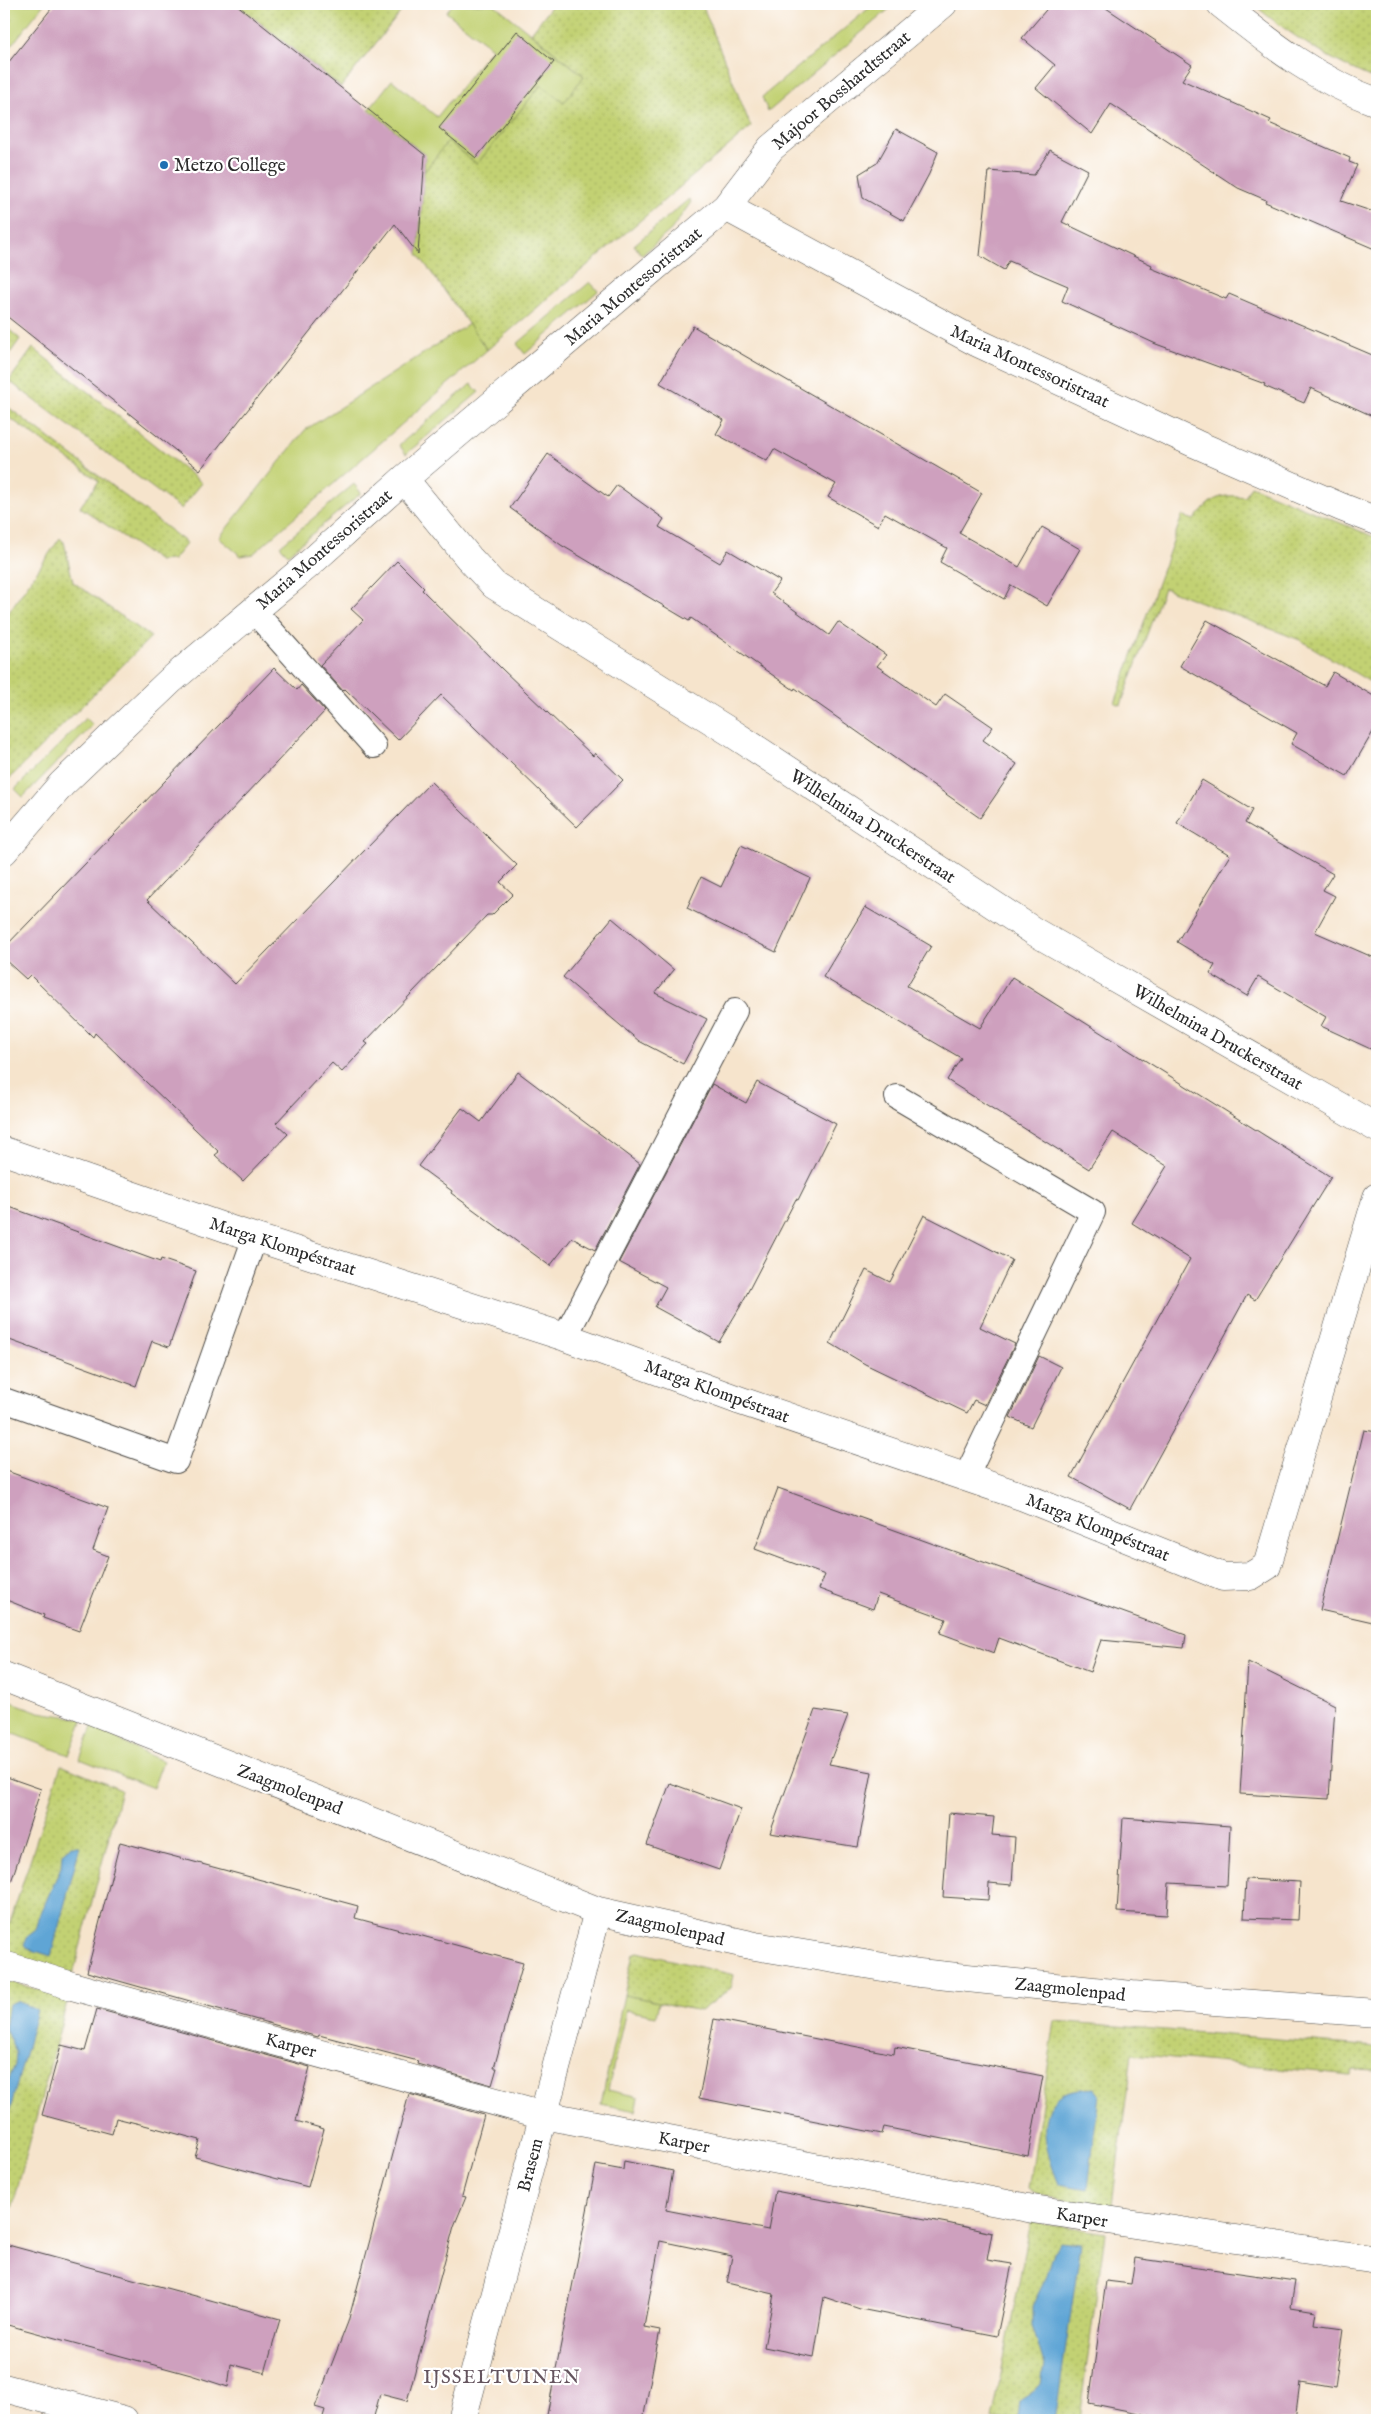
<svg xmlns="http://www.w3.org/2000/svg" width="1381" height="2424" font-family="'IM FELL English',serif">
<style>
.grass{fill:url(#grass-dots);stroke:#767e4f}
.garden{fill:#c2d173;stroke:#767e4f}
.water{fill:#5fa5d5;stroke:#456880}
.building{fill:#cea0be}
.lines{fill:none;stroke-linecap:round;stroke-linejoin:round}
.lane-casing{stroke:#494743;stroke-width:26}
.street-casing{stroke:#494743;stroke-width:29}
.lane{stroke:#fff;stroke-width:24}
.street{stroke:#fff;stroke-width:28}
.poi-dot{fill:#1f6fb2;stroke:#fff;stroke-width:2}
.labels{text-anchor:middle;stroke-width:4.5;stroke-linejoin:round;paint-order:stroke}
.street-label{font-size:18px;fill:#2b2b2b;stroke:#fff}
.poi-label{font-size:18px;fill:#2b2b2b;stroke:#fff;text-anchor:start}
.neighbourhood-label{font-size:19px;letter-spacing:1px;fill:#64545e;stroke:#fff}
</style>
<defs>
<pattern id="grass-dots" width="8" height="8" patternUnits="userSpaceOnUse" patternTransform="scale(1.25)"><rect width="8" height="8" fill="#c2d173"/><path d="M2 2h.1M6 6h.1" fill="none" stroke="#a7b464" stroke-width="1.8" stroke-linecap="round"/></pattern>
</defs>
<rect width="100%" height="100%" fill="#fff"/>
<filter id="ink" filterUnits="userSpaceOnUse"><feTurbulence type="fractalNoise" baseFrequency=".02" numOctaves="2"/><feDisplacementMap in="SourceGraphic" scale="10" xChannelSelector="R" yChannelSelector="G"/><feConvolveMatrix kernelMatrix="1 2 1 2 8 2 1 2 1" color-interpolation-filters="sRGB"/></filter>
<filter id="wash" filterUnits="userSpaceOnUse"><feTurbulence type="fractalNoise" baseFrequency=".0096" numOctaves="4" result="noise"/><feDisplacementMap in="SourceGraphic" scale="20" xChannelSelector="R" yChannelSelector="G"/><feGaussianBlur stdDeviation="1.12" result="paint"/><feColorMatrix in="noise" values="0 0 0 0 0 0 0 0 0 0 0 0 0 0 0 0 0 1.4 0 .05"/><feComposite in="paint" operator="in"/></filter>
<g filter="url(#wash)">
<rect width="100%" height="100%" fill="#f6e4cc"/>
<!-- grass -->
<path class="grass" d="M 236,4 L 407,4 L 341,87 Z
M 553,4 L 702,4 L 751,127 L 487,350 L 418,254 L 424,172 L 448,140 L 477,164 L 541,85 L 584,76 L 531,33 Z
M 1253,4 L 1377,4 L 1377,80 C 1332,62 1290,35 1253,4 Z
M 4,325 L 20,339 L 4,362 Z
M 33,348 L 202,483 L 181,509 L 9,381 Z
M 4,404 L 187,543 L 173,560 L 159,561 L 80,507 L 99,481 L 4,414 Z
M 1251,486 L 1377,538 L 1377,686 L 1300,640 L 1164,588 L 1121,705 L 1115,703 L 1182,516 L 1194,520 C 1210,499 1218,493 1245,497 Z
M 60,538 L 64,542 L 73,582 L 151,637 L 4,784 L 4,619 Z
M 61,1765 L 121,1790 L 73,1974 L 4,1954 L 4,1941 Z
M 638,1952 L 734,1975 L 731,1988 L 700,2011 L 624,1995 L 633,1954 Z
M 4,1980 L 68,1998 L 4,2239 Z
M 1055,2021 L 1377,2047 L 1377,2071 L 1353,2070 L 1351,2075 L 1132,2054 L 1112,2204 L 1109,2208 L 1038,2195 L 1029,2188 Z
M 1031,2221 L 1105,2233 L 1079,2420 L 992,2420 Z"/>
<!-- garden -->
<path class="garden" d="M 4,4 L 44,4 L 4,55 L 4,30 L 12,19 L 4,12 Z
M 453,4 L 494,4 L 584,76 L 564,102 L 541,85 L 477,164 L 448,141 L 424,172 L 425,155 L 369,109 L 392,80 L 437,117 L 492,48 L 446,12 Z
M 874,4 L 895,4 L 768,112 L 762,97 Z
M 689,199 L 691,202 L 671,230 L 642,255 L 634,245 Z
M 590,282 L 598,291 L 525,354 L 517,344 Z
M 469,324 L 487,350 L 253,554 L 241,556 L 219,538 L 305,430 Z
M 471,384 L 479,392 L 406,454 L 399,445 Z
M 354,484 L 361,493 L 288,554 L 280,546 Z
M 86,718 L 93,725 L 23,797 L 15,789 Z
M 12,1702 L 39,1712 L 83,1719 L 69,1755 L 4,1730 Z
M 93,1724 L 135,1749 L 163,1761 L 153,1788 L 80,1759 Z
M 624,1995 L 659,2002 L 656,2016 L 626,2010 L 608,2090 L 639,2097 L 636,2111 L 601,2104 Z"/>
<!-- water -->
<path class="water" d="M 71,1846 L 80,1846 L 51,1956 L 26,1948 L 24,1946 L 27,1937 L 36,1930 L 40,1915 L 61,1867 L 62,1854 Z
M 17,2001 L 37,2010 L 4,2132 L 4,2090 L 15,2065 L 16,2052 L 5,2029 L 9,2004 Z
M 1094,2088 L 1099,2094 L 1088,2189 L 1059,2184 C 1049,2160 1034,2119 1057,2097 C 1066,2089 1083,2089 1094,2088 Z
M 1060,2242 L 1081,2244 L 1055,2420 L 1018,2420 L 1020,2401 L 1033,2393 L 1041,2384 L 1044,2365 L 1032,2325 L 1032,2306 L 1046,2278 L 1054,2252 Z"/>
<g id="blocks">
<!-- building -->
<path class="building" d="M 55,4 L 236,4 L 425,155 L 418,254 L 395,224 L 200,470 L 4,314 L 4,68 Z
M 1051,4 L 1100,4 L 1192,65 L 1182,80 L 1271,120 L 1269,123 L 1350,158 L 1349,162 L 1357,165 L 1341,201 L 1377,213 L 1377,250 L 1265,202 L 1266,200 L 1238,188 L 1111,104 L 1092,134 L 1036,88 L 1055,65 L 1022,38 Z
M 517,31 L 554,62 L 476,158 L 439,128 Z
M 896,129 L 938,152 L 929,174 L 904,221 L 863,198 L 859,174 L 877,163 Z
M 1050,150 L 1088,170 L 1062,222 L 1152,265 L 1151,268 L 1226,299 L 1229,294 L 1377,357 L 1377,418 L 1311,388 L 1304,403 L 1264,386 L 1265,384 L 1156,344 L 1062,301 L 1068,286 L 1009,261 L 1004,270 L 980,256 L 989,171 L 1034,175 Z
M 693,326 L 982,493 L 959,533 L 1019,567 L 1042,527 L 1080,549 L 1047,606 L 1011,585 L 1004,599 L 940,562 L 947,548 L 885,513 L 878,526 L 828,497 L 836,484 L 774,449 L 767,461 L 716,434 L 724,420 L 660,383 Z
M 548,454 L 608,497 L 617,485 L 664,519 L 659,527 L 720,563 L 728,550 L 780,581 L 771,593 L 829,635 L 838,622 L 886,655 L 877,666 L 936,707 L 945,694 L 993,727 L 983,740 L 1017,764 L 980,818 L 795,688 L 794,690 L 691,618 L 689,621 L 561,545 L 510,508 Z
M 397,561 L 424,588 L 422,590 L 502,669 L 593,756 L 595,753 L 623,780 L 577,827 L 441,695 L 398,740 L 345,689 L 343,691 L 320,665 L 363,620 L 351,609 Z
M 1207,620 L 1325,686 L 1333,672 L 1377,698 L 1377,725 L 1347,776 L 1291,744 L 1297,733 L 1180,666 Z
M 274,668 L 297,690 L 301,685 L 325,711 L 147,900 L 235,984 L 431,782 L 517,865 L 500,882 L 513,894 L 492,915 L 487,915 L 412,993 L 365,1042 L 368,1044 L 342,1072 L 332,1063 L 276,1123 L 288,1134 L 243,1181 L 215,1155 L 219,1152 L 95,1033 L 93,1037 L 30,975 L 26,979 L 4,959 L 4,948 Z
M 1202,780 L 1252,810 L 1245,823 L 1333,874 L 1323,890 L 1335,896 L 1315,932 L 1377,959 L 1377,1052 L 1321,1026 L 1326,1017 L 1258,977 L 1247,996 L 1210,974 L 1215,965 L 1177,942 L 1230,855 L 1177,823 Z
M 741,845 L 810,878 L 776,952 L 687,908 L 701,877 L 721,887 Z
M 865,907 L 931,946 L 907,986 L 980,1028 L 1012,977 L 1331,1177 L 1255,1300 L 1247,1295 L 1130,1509 L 1071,1477 L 1190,1259 L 1132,1223 L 1167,1166 L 1113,1132 L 1089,1169 L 947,1080 L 961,1058 L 823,977 Z
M 612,918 L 674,970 L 655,993 L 707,1019 L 683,1064 L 639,1041 L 563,977 Z
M 518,1072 L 640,1164 L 595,1250 L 572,1238 L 550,1266 L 451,1193 L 452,1191 L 418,1166 L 462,1108 L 481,1122 Z
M 757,1082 L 836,1124 L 798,1200 L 796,1199 L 740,1307 L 719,1342 L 655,1307 L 666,1287 L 619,1262 L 712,1084 L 746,1103 Z
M 4,1205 L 160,1262 L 161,1259 L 196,1271 L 169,1347 L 152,1341 L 136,1386 L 4,1338 Z
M 924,1215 L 1012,1260 L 980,1327 L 1015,1344 L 985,1405 L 974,1400 L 967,1413 L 865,1364 L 830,1343 L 866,1270 L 890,1282 Z
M 1039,1356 L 1061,1367 L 1031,1427 L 1010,1417 Z
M 1364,1430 L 1377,1432 L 1377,1623 L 1320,1610 Z
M 4,1470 L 108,1508 L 93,1550 L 108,1556 L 79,1631 L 43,1618 L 44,1615 L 4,1599 Z
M 778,1488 L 1186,1635 L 1184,1648 L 1101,1640 L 1090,1672 L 999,1638 L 994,1653 L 940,1633 L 946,1619 L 878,1594 L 873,1609 L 819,1589 L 825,1575 L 755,1549 Z
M 1248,1662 L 1335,1705 L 1329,1799 L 1240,1794 Z
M 815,1710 L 848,1715 L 829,1764 L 872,1772 L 858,1847 L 770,1833 Z
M 4,1776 L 41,1789 L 11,1882 L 4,1881 Z
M 670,1783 L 741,1809 L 719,1870 L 647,1845 Z
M 949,1813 L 994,1817 L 992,1835 L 1015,1837 L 1012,1885 L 989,1883 L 988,1900 L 943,1897 Z
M 1123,1818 L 1230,1826 L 1227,1886 L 1169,1883 L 1167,1915 L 1117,1912 Z
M 120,1842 L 358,1906 L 355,1918 L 523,1963 L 494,2068 L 497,2068 L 492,2085 L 417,2064 L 418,2061 L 319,2035 L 318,2037 L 87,1972 Z
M 1246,1879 L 1300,1882 L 1298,1920 L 1244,1918 Z
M 97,2009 L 310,2067 L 296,2121 L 324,2129 L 308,2187 L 195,2157 L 200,2140 L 148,2126 L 116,2118 L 112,2134 L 42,2115 L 61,2045 L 85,2051 Z
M 714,2019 L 894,2054 L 895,2047 L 1043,2076 L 1028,2156 L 884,2127 L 882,2134 L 699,2098 Z
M 409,2094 L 484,2115 L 462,2196 L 466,2197 L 454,2226 L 407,2401 L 380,2394 L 373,2420 L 322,2420 L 325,2410 L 315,2407 L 348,2322 Z
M 624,2161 L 673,2171 L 666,2210 L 768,2230 L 775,2191 L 947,2223 L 992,2233 L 987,2260 L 1012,2264 L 997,2336 L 860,2309 L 824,2297 L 814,2357 L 764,2347 L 774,2294 L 727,2283 L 732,2256 L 660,2241 L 644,2327 L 660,2330 L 643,2420 L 546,2420 L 596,2165 L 623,2170 Z
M 8,2245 L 280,2319 L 265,2373 L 231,2364 L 228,2387 L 191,2375 L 4,2324 L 4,2266 Z
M 1135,2258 L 1295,2281 L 1291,2307 L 1316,2311 L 1314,2324 L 1343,2328 L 1335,2388 L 1300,2382 L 1295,2420 L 1173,2420 L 1089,2403 L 1106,2281 L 1131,2284 Z"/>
</g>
</g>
<g filter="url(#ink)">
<use href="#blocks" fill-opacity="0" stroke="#494743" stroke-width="1"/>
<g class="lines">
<defs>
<path id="lane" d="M 253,610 L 374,746
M 897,1097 L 1093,1212 L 966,1477
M 565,1337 L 735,1011
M 4,1400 L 176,1461 L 255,1237"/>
<path id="street" d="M 1221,4 C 1271,44 1316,80 1377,102
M 726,207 L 771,148 L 943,4
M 404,479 L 469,558 L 494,585 L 732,733 L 1035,932 L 1377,1128
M 4,851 L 62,784 L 170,681 L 308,565 L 404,479 L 726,207 L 976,342 L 1196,444 L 1341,507 L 1377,521
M 4,1151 L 229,1229 L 565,1337 L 741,1401 L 1024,1497 L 1223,1577 L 1251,1576 L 1267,1566 L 1377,1197
M 4,1676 L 598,1911 L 755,1946 L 919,1973 L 1132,1995 L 1377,2013
M 4,1965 L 72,1986 L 544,2115 L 1033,2209 L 1377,2260
M 4,2388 L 124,2420
M 462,2420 L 598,1911"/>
</defs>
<!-- lane casing -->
<use href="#lane" class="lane-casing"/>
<!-- street casing -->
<use href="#street" class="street-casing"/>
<!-- lane -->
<use href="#lane" class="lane"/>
<!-- street -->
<use href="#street" class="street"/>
</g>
</g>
<!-- markers -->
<circle class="poi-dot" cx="164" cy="165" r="5"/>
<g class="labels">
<!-- street labels -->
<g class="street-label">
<text transform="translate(841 90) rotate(-40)" y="6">Majoor Bosshardtstraat</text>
<text transform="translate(633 286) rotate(-40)" y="6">Maria Montessoristraat</text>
<text transform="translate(1030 366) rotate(25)" y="6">Maria Montessoristraat</text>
<text transform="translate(324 549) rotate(-41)" y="6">Maria Montessoristraat</text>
<text transform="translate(873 826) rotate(33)" y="6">Wilhelmina Druckerstraat</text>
<text transform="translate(1218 1037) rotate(30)" y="6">Wilhelmina Druckerstraat</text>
<text transform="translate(283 1246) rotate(18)" y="6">Marga Klompéstraat</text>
<text transform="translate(717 1391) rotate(20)" y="6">Marga Klompéstraat</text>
<text transform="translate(1098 1527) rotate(22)" y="6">Marga Klompéstraat</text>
<text transform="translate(290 1789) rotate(21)" y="6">Zaagmolenpad</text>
<text transform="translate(670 1927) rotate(13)" y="6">Zaagmolenpad</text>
<text transform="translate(1070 1989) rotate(6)" y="6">Zaagmolenpad</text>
<text transform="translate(291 2045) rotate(15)" y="6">Karper</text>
<text transform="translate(684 2142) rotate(11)" y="6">Karper</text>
<text transform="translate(530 2165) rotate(-75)" y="6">Brasem</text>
<text transform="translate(1082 2217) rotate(9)" y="6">Karper</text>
</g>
<!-- poi labels -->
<g class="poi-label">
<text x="174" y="171">Metzo College</text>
</g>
<!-- neighbourhood labels -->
<g class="neighbourhood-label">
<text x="502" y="2383">IJSSELTUINEN</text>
</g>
</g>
<!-- margin -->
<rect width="1381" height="2424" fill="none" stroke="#fff" stroke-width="20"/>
</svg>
